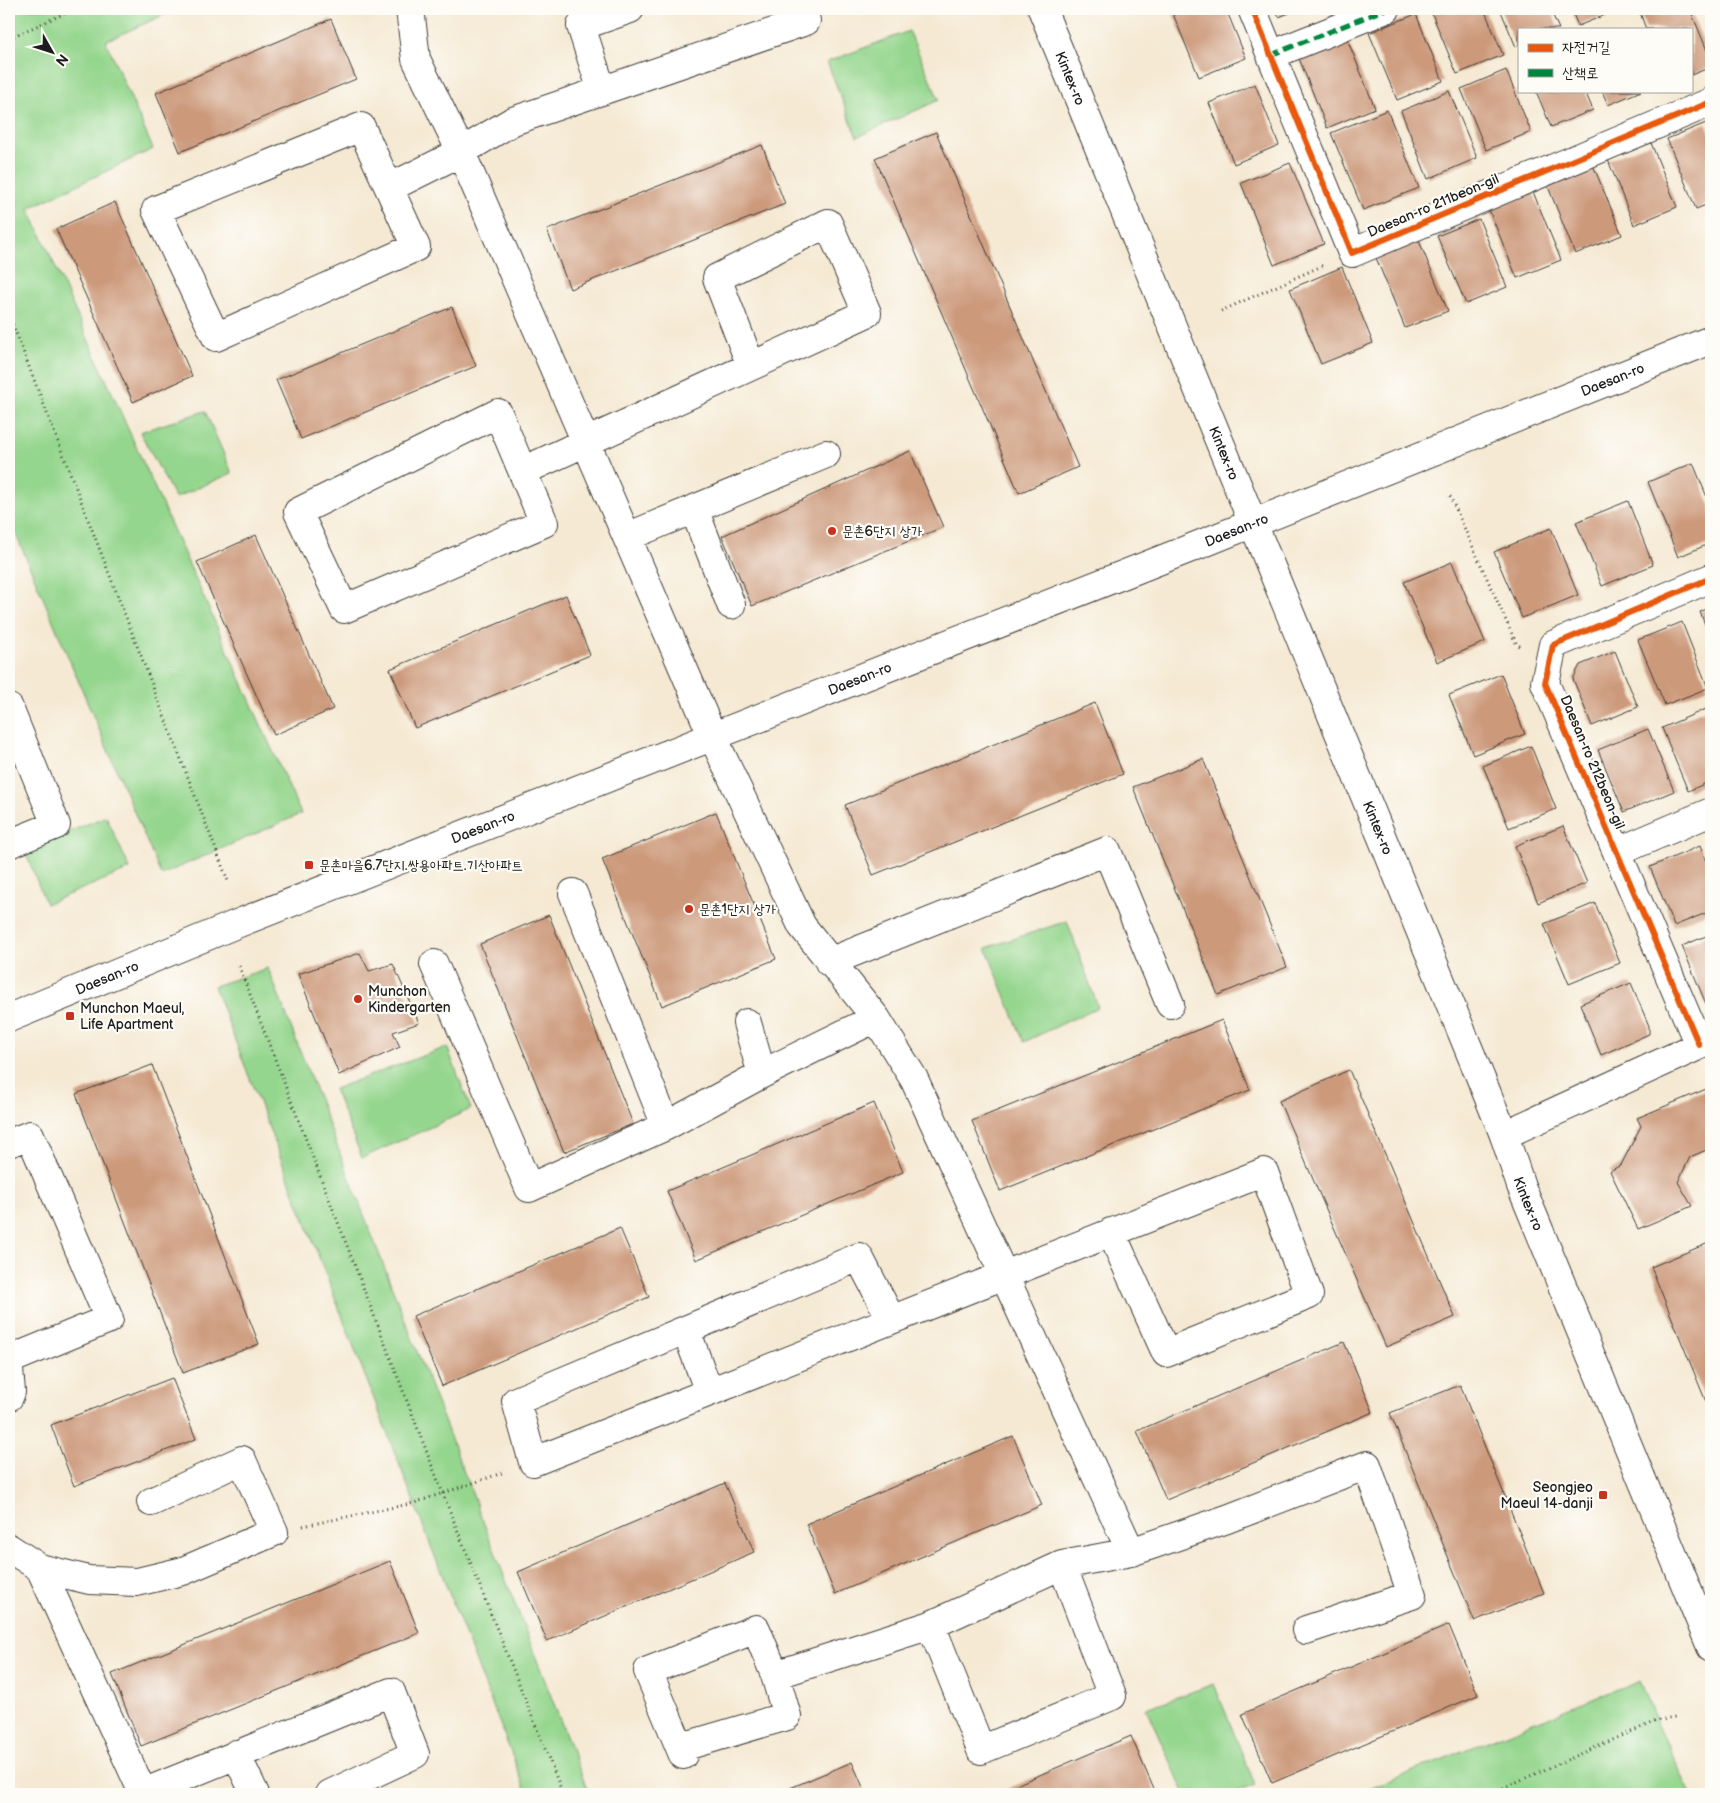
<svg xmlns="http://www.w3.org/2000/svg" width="1720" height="1803" font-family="'Balsamiq Sans','Poor Story',sans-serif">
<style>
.green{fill:#94d68d;stroke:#587954}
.building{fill:#cc997a}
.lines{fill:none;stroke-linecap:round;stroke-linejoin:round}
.minor-casing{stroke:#3d3b37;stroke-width:30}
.major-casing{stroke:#3d3b37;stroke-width:30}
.path{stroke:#3d3b37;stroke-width:3;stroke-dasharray:1 4;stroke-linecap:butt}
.minor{stroke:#fff;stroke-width:28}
.major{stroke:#fff;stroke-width:28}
.quiet{stroke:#00873e;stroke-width:5;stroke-dasharray:10 5;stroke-linecap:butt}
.cycleway-casing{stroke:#fdfcf7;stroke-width:9}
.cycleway{stroke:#e8590c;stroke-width:6}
.poi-dot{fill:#c8321e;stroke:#fdfcf7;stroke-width:2}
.labels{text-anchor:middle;stroke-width:4.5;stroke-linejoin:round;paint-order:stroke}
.street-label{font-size:14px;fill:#1c1c1c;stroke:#fdfcf7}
.poi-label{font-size:14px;fill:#1c1c1c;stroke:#fdfcf7;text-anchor:start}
</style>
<rect width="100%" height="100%" fill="#fdfcf7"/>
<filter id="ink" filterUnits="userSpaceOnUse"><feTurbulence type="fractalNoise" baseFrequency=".02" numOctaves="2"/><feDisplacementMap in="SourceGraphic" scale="10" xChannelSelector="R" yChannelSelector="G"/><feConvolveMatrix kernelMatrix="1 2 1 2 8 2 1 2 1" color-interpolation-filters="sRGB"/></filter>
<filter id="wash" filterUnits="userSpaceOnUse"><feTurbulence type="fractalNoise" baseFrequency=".0096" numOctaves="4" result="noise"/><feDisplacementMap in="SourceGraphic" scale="20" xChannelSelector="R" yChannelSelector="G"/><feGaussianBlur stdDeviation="1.12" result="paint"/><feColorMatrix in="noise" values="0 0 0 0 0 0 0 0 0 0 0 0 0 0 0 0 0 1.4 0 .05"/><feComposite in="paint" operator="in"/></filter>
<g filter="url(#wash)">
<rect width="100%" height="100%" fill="#f5e9d3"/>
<!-- green -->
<path class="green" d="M 9,9 L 177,9 L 106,41 L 153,149 L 29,208 L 301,814 L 161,875 L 9,518 Z
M 909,31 L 939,100 L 857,137 L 827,62 Z
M 205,411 L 232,473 L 175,498 L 140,432 Z
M 106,816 L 130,869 L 46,904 L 25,851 Z
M 1067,921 L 1098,1007 L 1024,1042 L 986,948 Z
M 268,968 L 589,1794 L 527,1794 L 214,986 Z
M 447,1047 L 471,1109 L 362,1158 L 334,1089 Z
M 1640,1680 L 1656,1721 L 1691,1794 L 1356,1794 Z
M 1214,1684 L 1255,1785 L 1232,1794 L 1185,1794 L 1146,1708 Z"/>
<g id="blocks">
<!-- building -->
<path class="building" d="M 1186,9 L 1226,9 L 1246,58 L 1199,77 L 1173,14 Z
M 1275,9 L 1299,9 L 1279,17 Z
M 1443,9 L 1484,9 L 1503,55 L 1457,74 L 1432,14 Z
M 1500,9 L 1550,9 L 1559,29 L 1519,29 L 1519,45 L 1516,47 Z
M 1571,9 L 1620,9 L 1578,26 Z
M 1642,9 L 1690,9 L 1711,60 L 1711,67 L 1691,75 L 1691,29 L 1646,29 L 1639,10 Z
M 1416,14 L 1443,81 L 1397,100 L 1369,33 Z
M 331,19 L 356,79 L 180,152 L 156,93 Z
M 1346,36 L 1375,108 L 1327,128 L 1298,56 Z
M 1506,70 L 1531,132 L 1486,150 L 1461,89 Z
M 1255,84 L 1279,145 L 1234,164 L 1209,103 Z
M 1449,91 L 1477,158 L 1428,179 L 1401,111 Z
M 1536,91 L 1585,91 L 1593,110 L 1551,127 Z
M 1602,91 L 1641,91 L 1608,105 Z
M 1387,110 L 1419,188 L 1363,210 L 1331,133 Z
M 1706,123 L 1711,135 L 1711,203 L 1696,209 L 1667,139 Z
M 936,132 L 1078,467 L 1019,493 L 875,158 Z
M 1651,143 L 1677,207 L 1634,225 L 1608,160 Z
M 762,145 L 785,204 L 570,289 L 547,230 Z
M 1290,163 L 1324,244 L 1274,265 L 1241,183 Z
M 1593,165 L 1622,235 L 1575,254 L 1547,184 Z
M 1531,187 L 1561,260 L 1517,278 L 1487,205 Z
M 115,202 L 192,376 L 133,402 L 56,229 Z
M 1479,219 L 1507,287 L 1466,304 L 1437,236 Z
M 1417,236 L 1448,311 L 1405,328 L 1374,253 Z
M 1342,267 L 1373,343 L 1321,364 L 1290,289 Z
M 452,307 L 476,366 L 301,439 L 276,380 Z
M 910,451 L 943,527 L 752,606 L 722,536 Z
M 1693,463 L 1711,507 L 1711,543 L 1678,557 L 1648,482 Z
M 1628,501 L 1653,565 L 1602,586 L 1576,522 Z
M 1551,528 L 1578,595 L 1522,618 L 1494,552 Z
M 256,535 L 333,709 L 274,735 L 197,562 Z
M 1452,562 L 1485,642 L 1437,662 L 1404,582 Z
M 566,595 L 590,655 L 415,728 L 390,669 Z
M 1711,607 L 1711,639 L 1700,612 Z
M 1682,622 L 1708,688 L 1665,705 L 1638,640 Z
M 1615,651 L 1638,707 L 1592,726 L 1573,679 L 1580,665 Z
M 1501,674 L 1525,734 L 1473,755 L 1449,695 Z
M 1095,703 L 1123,774 L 873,875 L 845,805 Z
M 1706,709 L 1711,721 L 1711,781 L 1688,791 L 1662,728 Z
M 1648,729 L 1674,791 L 1624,812 L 1598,750 Z
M 1531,746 L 1556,809 L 1509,828 L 1483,766 Z
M 1203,759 L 1287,967 L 1218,995 L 1133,787 Z
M 716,812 L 776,959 L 662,1006 L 602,859 Z
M 1563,826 L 1587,883 L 1538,903 L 1515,846 Z
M 1700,846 L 1711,875 L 1711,911 L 1674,926 L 1650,867 Z
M 1595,903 L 1620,963 L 1569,984 L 1544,924 Z
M 549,915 L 633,1124 L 564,1152 L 480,944 Z
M 1711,934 L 1711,1002 L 1706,1004 L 1682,946 Z
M 360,953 L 369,971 L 393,964 L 419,1023 L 393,1032 L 400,1047 L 339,1075 L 298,974 Z
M 1631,983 L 1649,1026 L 1649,1034 L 1601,1055 L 1580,1004 Z
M 1222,1020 L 1250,1090 L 1000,1191 L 972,1121 Z
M 152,1065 L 259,1344 L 183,1373 L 76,1094 Z
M 1349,1070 L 1455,1317 L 1386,1347 L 1279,1101 Z
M 1711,1087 L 1711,1148 L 1690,1157 L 1678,1182 L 1692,1206 L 1638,1229 L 1610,1171 L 1621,1165 L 1641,1126 L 1637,1118 Z
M 874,1103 L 903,1172 L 696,1260 L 667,1191 Z
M 620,1228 L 649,1297 L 442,1386 L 413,1316 Z
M 1711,1242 L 1711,1414 L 1651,1267 Z
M 1344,1342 L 1373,1412 L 1166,1500 L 1137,1431 Z
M 172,1378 L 196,1439 L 74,1486 L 51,1425 Z
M 1460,1385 L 1544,1593 L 1474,1621 L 1390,1413 Z
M 1013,1436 L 1042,1505 L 835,1594 L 806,1524 Z
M 725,1483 L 754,1552 L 547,1641 L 518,1572 Z
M 390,1561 L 419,1633 L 141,1746 L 112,1674 Z
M 1449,1625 L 1478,1695 L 1272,1783 L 1242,1714 Z
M 1131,1736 L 1156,1794 L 995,1794 Z
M 852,1762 L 866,1794 L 776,1794 Z"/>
</g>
</g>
<g filter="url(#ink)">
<use href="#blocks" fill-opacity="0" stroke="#3d3b37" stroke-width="1"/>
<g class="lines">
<defs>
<path id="minor" d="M 410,9 L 416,59 L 461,152 L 712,735 L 802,926 L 876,1018 L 914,1079 L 1131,1552
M 1252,9 L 1352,253 L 1711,102
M 1271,55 L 1386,9
M 602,91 L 581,26 L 630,9
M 361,127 L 416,247 L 216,337 L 156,210 Z
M 389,188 L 461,152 L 513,121 L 806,21 L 802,9
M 498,413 L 544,523 L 344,609 L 298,512 Z
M 523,471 L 867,313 L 828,223 L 717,278 L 751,366
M 694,509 L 731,605
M 627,537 L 826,454
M 9,708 L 56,825 L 9,844
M 1617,852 L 1711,812
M 573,893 L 666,1126 L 762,1074 L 876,1018
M 829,962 L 1107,851 L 1170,1004
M 434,964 L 529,1188 L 666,1126
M 747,1023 L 762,1074
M 1699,1045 L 1545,683 L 1553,645 L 1711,578
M 1504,1135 L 1711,1040
M 9,1143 L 30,1135 L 109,1319 L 9,1360
M 891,1319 L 859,1257 L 516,1401 L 533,1462 C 777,1366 1020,1267 1264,1172 L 1309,1295 L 1166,1353 L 1111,1232
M 686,1330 L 709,1392
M 9,1369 L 11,1392 L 9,1397
M 9,1548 L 40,1568 L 89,1580 L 137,1582 L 183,1571 L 274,1532 L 242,1460 L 151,1502
M 40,1568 L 143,1793 L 391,1692 L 415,1754 L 330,1794
M 931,1625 L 981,1750 L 1112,1696 L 1062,1565
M 756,1629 L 775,1675 L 787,1716 L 682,1747 L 683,1755 L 648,1671 Z
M 775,1675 L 931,1625 L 1062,1565 L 1131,1552 L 1227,1519 L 1367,1465 L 1412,1595 L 1306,1630
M 236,1754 L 255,1794"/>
<g id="major">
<path id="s1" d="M 1042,9 L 1504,1135 L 1521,1186 L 1711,1647"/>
<path id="s2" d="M 9,1018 L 234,925 L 1196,546 L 1711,340"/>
</g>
</defs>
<!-- minor casing -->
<use href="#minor" class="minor-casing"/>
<!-- major casing -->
<use href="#major" class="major-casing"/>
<!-- path -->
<path class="path" d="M 9,38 L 75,9
M 1221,311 L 1324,265
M 9,315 L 228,881
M 1450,496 L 1516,643 L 1521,647
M 239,966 L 443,1494 L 563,1794
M 303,1526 L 414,1503 L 505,1472
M 1489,1794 L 1656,1721 L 1675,1718"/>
<!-- minor -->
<use href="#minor" class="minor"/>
<!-- major -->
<use href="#major" class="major"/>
<!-- quiet -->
<path class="quiet" d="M 1271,55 L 1386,9"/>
<defs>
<path id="cycleway" d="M 1252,9 L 1352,253 L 1711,102
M 1699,1045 L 1545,683 L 1553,645 L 1711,578"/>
</defs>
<!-- cycleway casing -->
<use href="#cycleway" class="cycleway-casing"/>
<!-- cycleway -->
<use href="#cycleway" class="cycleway"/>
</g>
</g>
<!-- markers -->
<g class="poi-dot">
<circle cx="832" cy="531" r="5"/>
<rect x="304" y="860" width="10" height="10" rx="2.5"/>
<circle cx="689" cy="909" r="5"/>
<circle cx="358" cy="999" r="5"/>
<rect x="65" y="1011" width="10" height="10" rx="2.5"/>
<rect x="1598" y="1490" width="10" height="10" rx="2.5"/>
</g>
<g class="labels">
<!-- street labels -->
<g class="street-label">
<text dy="5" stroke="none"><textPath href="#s1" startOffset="75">Kintex-ro</textPath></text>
<text transform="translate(1433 205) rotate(-23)" y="5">Daesan-ro 211beon-gil</text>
<text dy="5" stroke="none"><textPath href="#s2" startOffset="1726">Daesan-ro</textPath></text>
<text dy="5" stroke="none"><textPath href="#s1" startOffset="480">Kintex-ro</textPath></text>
<text dy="5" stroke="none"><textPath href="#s2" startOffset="1321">Daesan-ro</textPath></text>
<text dy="5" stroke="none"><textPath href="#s2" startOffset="916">Daesan-ro</textPath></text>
<text transform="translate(1593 762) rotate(67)" y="5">Daesan-ro 212beon-gil</text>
<text dy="5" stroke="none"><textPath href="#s2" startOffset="511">Daesan-ro</textPath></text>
<text dy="5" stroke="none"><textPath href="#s1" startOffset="885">Kintex-ro</textPath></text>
<text dy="5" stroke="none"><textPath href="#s2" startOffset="106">Daesan-ro</textPath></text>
<text dy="5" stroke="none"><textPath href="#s1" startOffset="1290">Kintex-ro</textPath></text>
</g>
<!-- poi labels -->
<g class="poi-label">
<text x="842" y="536">문촌6단지 상가</text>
<text x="319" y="870">문촌마을6.7단지.쌍용아파트.기산아파트</text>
<text x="699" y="914">문촌1단지 상가</text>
<text x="368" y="996">Munchon<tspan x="368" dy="16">Kindergarten</tspan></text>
<text x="80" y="1013">Munchon Maeul,<tspan x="80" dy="16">Life Apartment</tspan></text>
<text x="1593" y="1492" text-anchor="end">Seongjeo<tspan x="1593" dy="16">Maeul 14-danji</tspan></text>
</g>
</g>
<!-- margin -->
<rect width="1720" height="1803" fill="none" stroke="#fdfcf7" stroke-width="30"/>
<!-- legend -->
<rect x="1518" y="28" width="175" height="65" fill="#fdfcf7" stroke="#a3a29f"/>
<rect x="1528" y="44" width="25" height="8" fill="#e8590c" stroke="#a3a29f"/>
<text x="1562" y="52" font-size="15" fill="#1c1c1c">자전거길</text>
<rect x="1528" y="69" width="25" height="8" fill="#00873e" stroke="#a3a29f"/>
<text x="1562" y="78" font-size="15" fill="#1c1c1c">산책로</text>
<!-- north arrow -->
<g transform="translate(52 52) rotate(129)" stroke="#fdfcf7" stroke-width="4" paint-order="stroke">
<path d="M0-4L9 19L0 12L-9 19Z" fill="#1c1c1c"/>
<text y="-8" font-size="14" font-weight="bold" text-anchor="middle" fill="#1c1c1c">N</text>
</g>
</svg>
